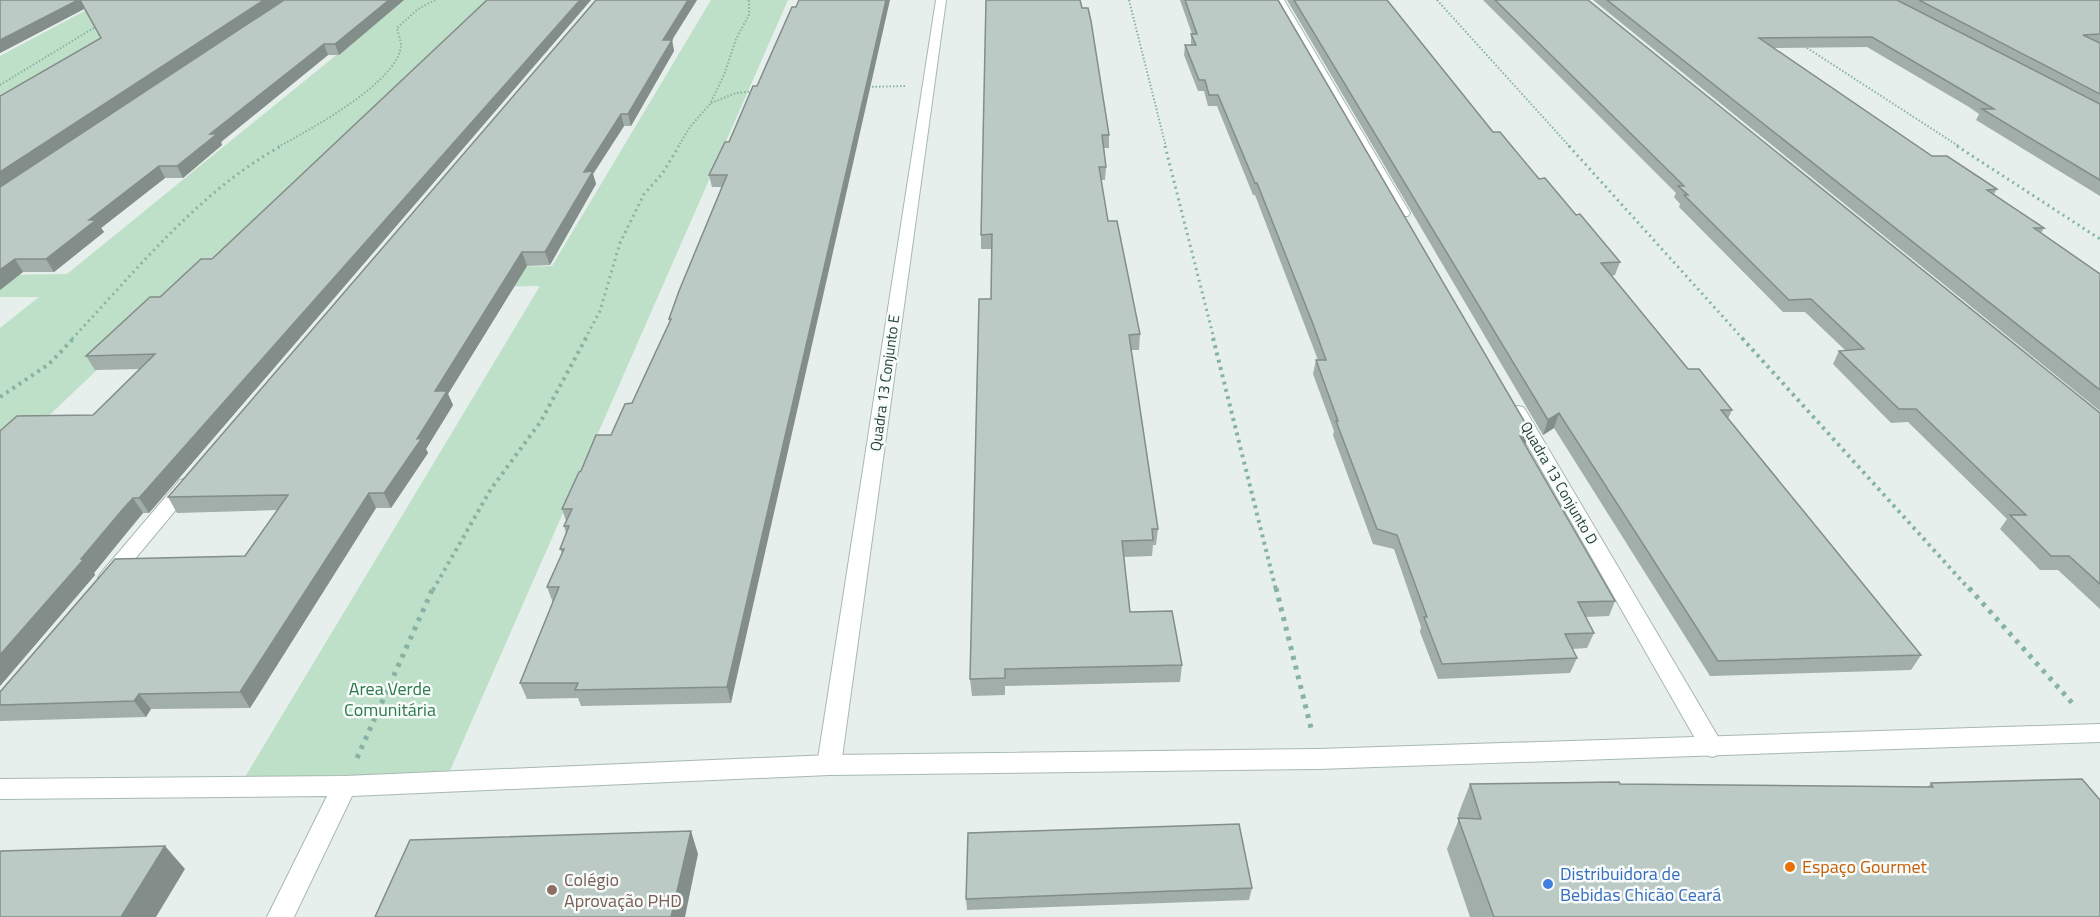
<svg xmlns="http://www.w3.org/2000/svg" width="2100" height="917" font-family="'Titillium Web',sans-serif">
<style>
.green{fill:#bfe0c8}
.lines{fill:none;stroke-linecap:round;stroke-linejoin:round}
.lane-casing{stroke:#a8b8b2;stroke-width:2}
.street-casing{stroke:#a8b8b2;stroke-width:2}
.path-far3{stroke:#86b3a5;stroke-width:2;stroke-dasharray:1.5 2;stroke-linecap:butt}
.path-far2{stroke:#86b3a5;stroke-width:3;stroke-dasharray:2 4;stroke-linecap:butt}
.path-far1{stroke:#86b3a5;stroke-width:4;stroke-dasharray:3 4.5;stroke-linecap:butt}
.path{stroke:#86b3a5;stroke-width:5;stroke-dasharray:4 6;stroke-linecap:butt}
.lane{fill:#fff;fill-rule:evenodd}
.street{fill:#fff;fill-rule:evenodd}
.wall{fill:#a1aea9}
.shaded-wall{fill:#838d89}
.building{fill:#bbcac4;stroke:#838d89;stroke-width:1.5}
.food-dot{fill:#e8710a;stroke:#f7fbf9;stroke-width:2}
.shop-dot{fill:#3f7fe0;stroke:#f7fbf9;stroke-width:2}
.education-dot{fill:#8d6e63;stroke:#f7fbf9;stroke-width:2}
.labels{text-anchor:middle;stroke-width:5;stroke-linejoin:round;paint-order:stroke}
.street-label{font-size:15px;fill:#24423a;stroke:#f7fbf9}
.near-park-label{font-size:18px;fill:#2d7a4b;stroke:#f7fbf9}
.near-food-label{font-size:18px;fill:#c56008;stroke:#f7fbf9;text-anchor:start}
.near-shop-label{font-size:18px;fill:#366cbe;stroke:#f7fbf9;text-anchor:start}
.near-education-label{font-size:18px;fill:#785e54;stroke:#f7fbf9;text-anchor:start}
</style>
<rect width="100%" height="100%" fill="#e6efeb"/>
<!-- green -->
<path class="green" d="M 105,0 L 185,0 L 0,107 L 0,56 Z
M 404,0 L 487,0 L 0,462 L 0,328 L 39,297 L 0,297 L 0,275 L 67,274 Z
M 711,0 L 788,0 L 445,782 L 239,787 L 540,286 L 378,289 L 394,270 L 552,266 Z"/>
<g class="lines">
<defs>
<path id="lane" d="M 2100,724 L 2100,742 L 1318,769 L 829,775 L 352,796 L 294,917 L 267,917 L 327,796 L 0,799 L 0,779 L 345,776 L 829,755 L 1318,749 Z"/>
<path id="street" d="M 936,0 L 946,0 L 841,765 L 837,772 L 829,775 L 821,772 L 817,765 Z
M 1274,0 L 1284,0 L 1410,213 L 1408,216 L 1398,216 L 1396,213 Z
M 1517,406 L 1523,407 L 1526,411 L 1720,740 L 1724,747 L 1720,754 L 1712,757 L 1704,754 L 1508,411 L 1511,407 Z
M 187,478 L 194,480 L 196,484 L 194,488 L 115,583 L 108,585 L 101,583 L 98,578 L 101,573 L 180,480 Z"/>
</defs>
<!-- lane casing -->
<use href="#lane" class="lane-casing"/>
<!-- street casing -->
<use href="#street" class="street-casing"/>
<!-- path-far3 -->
<path class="path-far3" d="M 1129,0 L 1166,147
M 1437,0 L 1570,147
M 1804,46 L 1960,147
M 0,85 L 97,26
M 865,87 L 905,86
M 711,103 L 736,93 L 756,91
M 278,147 C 309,130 397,83 401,46 C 401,41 398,33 397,28 L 418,9 L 435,0
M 678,147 L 690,127 L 710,104 L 724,75 L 736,39 L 749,15 L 749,0"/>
<!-- path-far2 -->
<path class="path-far2" d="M 1165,146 L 1214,339
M 1569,146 L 1743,339
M 1957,146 L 2100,239
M 72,339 C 136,271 198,192 281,146
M 585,339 L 600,311 L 620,243 L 644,194 L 662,174 L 679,146"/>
<!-- path-far1 -->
<path class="path-far1" d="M 1213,338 L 1276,590
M 1742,338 L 1970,590
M 0,397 L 49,364 L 74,338
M 433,590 L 491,489 L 541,421 L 586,338"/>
<!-- path -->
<path class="path" d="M 1276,588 L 1312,732
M 1969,588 L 2074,705
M 357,758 L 433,588"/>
<!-- lane -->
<use href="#lane" class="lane"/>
<!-- street -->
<use href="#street" class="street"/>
</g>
<!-- wall -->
<path class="wall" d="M 0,0 L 404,0 L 339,55 L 328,55 L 221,142 L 222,145 L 183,178 L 165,178 L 101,228 L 104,232 L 54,272 L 23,272 L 0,290 L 0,96 L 101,39 L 84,9 L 0,53 Z
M 487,0 L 591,0 L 149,513 L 143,513 L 133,524 L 94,573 L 95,575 L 0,686 L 0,431 L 93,415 L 140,369 L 95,370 L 86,356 L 160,297 L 212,259 Z
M 697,0 L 672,40 L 674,51 L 631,126 L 624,126 L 593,174 L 596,184 L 550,265 L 527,266 L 448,394 L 453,405 L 426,449 L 428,453 L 391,508 L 376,508 L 250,708 L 151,709 L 146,717 L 0,721 L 0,692 L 245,556 L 277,510 L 177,513 L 168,497 Z
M 986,0 L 1109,135 L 1109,148 L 1103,148 L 1106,167 L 1105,180 L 1101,180 L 1108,221 L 1140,334 L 1139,350 L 1131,350 L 1158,529 L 1156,545 L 1153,545 L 1152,556 L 1124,557 L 1130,612 L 1182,665 L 1180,682 L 1005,686 L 1005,695 L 972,696 L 970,679 L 991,299 L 992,249 L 981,249 L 981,235 Z
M 1180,0 L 1278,0 L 1525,445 L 1615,601 L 1609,616 L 1586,617 L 1594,633 L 1587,648 L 1572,649 L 1577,658 L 1570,673 L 1438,679 L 1420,632 L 1421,627 L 1394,549 L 1373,544 L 1333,435 L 1334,431 L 1313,374 L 1316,360 L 1318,360 L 1255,195 L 1253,195 L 1217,106 L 1208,106 L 1204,91 L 1198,91 L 1184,55 L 1185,45 L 1191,45 L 1191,34 L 1192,34 Z
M 1287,0 L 1387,0 L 1493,132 L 1576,215 L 1620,262 L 1615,275 L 1612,276 L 1688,369 L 1732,410 L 1728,419 L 1921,655 L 1911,670 L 1710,676 L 1554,428 L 1543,435 Z
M 1483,0 L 1588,0 L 2100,413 L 2100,609 L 2058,570 L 2040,570 L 2000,529 L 2007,519 L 1908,422 L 1891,423 L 1833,364 L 1839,351 L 1845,350 L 1805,312 L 1783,312 L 1679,207 L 1680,204 L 1674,197 L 1676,193 Z
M 1593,0 L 2100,0 L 2100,196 L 1976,120 L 1979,114 L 1969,107 L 1867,47 L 1773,48 L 1932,156 L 1997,189 L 1994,194 L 2044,228 L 2041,233 L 2100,274 L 2100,411 Z
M 729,142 L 731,703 L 581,706 L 578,698 L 527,699 L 520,683 L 553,603 L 547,587 L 562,553 L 560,549 L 566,533 L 564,526 L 566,521 L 562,509 L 581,471 L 611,435 L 632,403 L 670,323 L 669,319 L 722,187 L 712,187 L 709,175 Z
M 1931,783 L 2100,917 L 1470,917 L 1447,849 L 1459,819 L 1458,815 L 1470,784 L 1620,784 L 1928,787 Z
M 1252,888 L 1249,900 L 967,910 L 966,899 Z"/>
<!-- shaded-wall -->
<path class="shaded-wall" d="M 78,0 L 80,0 L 84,9 L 0,53 L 0,40 Z
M 264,0 L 283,0 L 0,189 L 0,172 Z
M 389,0 L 404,0 L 339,55 L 335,44 Z
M 580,0 L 591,0 L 149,513 L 139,498 Z
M 688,0 L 697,0 L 665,51 L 663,40 Z
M 886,0 L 890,0 L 731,703 L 727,687 Z
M 672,40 L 674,51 L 631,126 L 628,114 Z
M 324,44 L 328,55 L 221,142 L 222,145 L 183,178 L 177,166 L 210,134 Z
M 621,114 L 624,126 L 593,174 L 596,184 L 550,265 L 545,252 L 584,172 Z
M 159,166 L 165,178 L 101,228 L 104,232 L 54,272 L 46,259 L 89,220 Z
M 522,252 L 527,266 L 448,394 L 453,405 L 426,449 L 428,453 L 391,508 L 384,493 L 417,439 L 435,391 Z
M 15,259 L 23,272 L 0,290 L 0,270 Z
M 1559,413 L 1554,428 L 1543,435 L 1548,420 Z
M 1530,431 L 1525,445 L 1520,436 Z
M 369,493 L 376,508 L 250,708 L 240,692 Z
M 133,498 L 143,513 L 94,573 L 95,575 L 0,686 L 0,655 Z
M 139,694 L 151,709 L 146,717 L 134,701 Z
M 691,831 L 698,854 L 685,917 L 671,917 Z
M 165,846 L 185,869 L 156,917 L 121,917 Z"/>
<!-- building -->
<path class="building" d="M 0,0 L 78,0 L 0,40 Z
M 80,0 L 264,0 L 0,172 L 0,96 L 101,38 Z
M 284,0 L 389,0 L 335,44 L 324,44 L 210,134 L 217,134 L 177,166 L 159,166 L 89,220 L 96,220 L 46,259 L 15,259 L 0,270 L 0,187 Z
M 487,0 L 580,0 L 139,498 L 133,498 L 123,509 L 81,559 L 84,559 L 0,655 L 0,431 L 17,416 L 93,415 L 155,354 L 86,356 L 150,297 L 160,297 L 201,259 L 212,259 Z
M 596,0 L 688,0 L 663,40 L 672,40 L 628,114 L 621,114 L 584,172 L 593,171 L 545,252 L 522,252 L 435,391 L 447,391 L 417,439 L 422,438 L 384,493 L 369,493 L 240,692 L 139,694 L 134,701 L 0,705 L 0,692 L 115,559 L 245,556 L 288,495 L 168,497 Z
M 799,0 L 886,0 L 727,687 L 575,690 L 578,683 L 520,683 L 559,587 L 547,587 L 564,549 L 560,549 L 569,526 L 564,526 L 572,509 L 562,509 L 579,472 L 581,471 L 596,435 L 611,435 L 625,404 L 632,403 L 671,319 L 669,319 L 679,291 L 727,175 L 709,175 L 725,142 L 729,142 L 753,86 L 757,86 L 792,7 L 796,7 Z
M 986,0 L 1080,0 L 1082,8 L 1088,8 L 1091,21 L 1109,135 L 1102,135 L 1106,167 L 1099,167 L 1108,221 L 1117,221 L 1140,334 L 1129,335 L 1158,529 L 1152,529 L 1153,540 L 1122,541 L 1130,612 L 1172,611 L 1182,665 L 1005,669 L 1005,678 L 970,679 L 979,299 L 991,299 L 992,234 L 981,235 Z
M 1185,0 L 1278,0 L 1530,431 L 1520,436 L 1615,601 L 1578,602 L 1594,633 L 1565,634 L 1577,658 L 1442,664 L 1424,617 L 1427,617 L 1397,535 L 1377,529 L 1336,421 L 1338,421 L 1316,360 L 1326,360 L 1313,324 L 1257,183 L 1255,183 L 1218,95 L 1209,95 L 1205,80 L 1199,80 L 1185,45 L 1196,45 L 1191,34 L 1197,34 Z
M 1294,0 L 1387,0 L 1493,132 L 1500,132 L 1539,179 L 1545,178 L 1576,215 L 1580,214 L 1620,262 L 1601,263 L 1688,369 L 1699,369 L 1732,410 L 1721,410 L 1921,655 L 1718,661 L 1559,413 L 1548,420 Z
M 1495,0 L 1588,0 L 2100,413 L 2100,584 L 2069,556 L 2051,556 L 2010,515 L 2026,515 L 1916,409 L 1899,409 L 1839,351 L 1864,349 L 1811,299 L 1789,300 L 1684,195 L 1688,195 L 1678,186 L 1684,186 Z
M 1607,0 L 1897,0 L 2100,104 L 2100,180 L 1982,109 L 1994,109 L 1974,97 L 1872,37 L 1759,38 L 1932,156 L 1947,156 L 1997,189 L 1987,190 L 2044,228 L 2034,228 L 2100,274 L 2100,390 Z
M 1919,0 L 2100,0 L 2100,34 L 2083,35 L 2100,43 L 2100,94 Z
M 2082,779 L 2100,800 L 2100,917 L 1494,917 L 1458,818 L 1481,819 L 1470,784 L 1619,782 L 1620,784 L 1933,787 L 1931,783 Z
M 1239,824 L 1252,888 L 966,899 L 968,833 Z
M 691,831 L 671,917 L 375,917 L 410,840 Z
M 165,846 L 121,917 L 0,917 L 0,853 L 1,851 Z"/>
<!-- markers -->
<circle class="food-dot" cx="1790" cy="867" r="6"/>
<circle class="shop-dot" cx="1548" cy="884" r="6"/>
<circle class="education-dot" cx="552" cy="890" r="6"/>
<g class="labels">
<!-- street labels -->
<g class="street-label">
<text transform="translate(885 383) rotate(-82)" y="5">Quadra 13 Conjunto E</text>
<text transform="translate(1559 483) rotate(60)" y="5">Quadra 13 Conjunto D</text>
</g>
<!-- near-park labels -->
<g class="near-park-label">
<text x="390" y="695">Area Verde<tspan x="390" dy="21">Comunitária</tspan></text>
</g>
<!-- near-food labels -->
<g class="near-food-label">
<text x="1802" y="873">Espaço Gourmet</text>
</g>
<!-- near-shop labels -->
<g class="near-shop-label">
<text x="1560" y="880">Distribuidora de<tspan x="1560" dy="21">Bebidas Chicão Ceará</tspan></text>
</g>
<!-- near-education labels -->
<g class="near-education-label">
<text x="564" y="886">Colégio<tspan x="564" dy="21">Aprovação PHD</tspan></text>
</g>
</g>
</svg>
